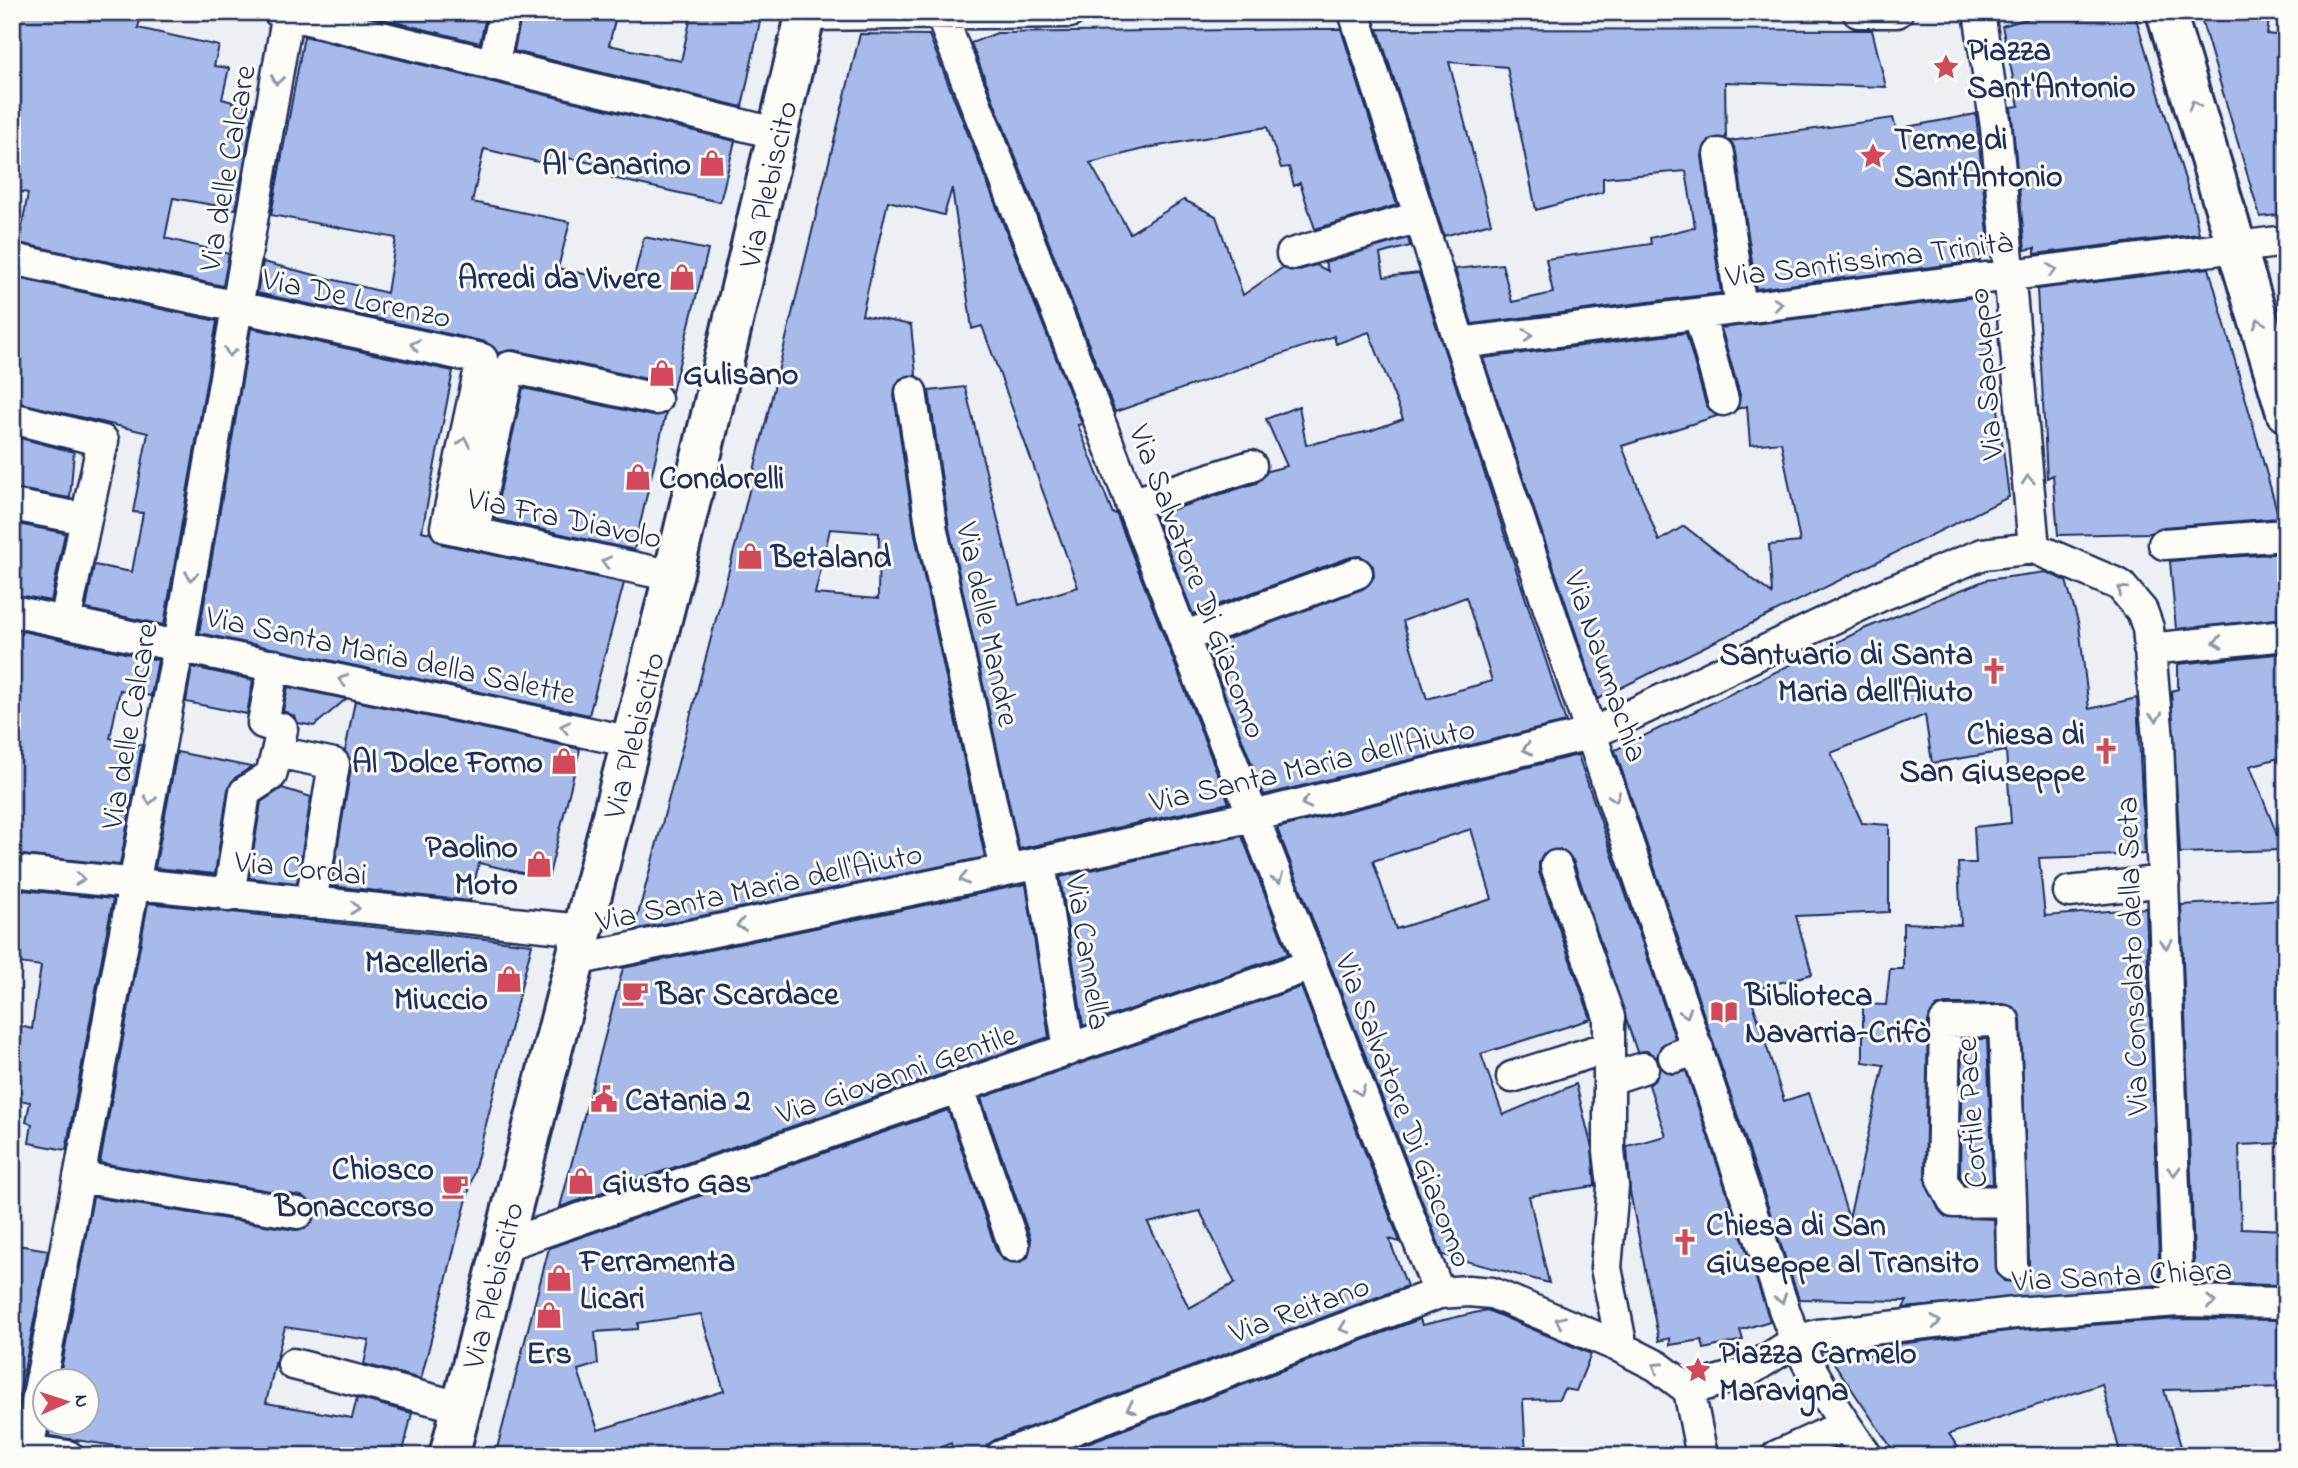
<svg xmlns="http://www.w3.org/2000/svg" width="2298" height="1468" font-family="'Indie Flower',sans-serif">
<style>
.building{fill:#a8bae9;stroke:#1b2f5e;stroke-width:2;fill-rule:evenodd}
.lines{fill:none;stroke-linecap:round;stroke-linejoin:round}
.street-casing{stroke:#1b2f5e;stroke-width:35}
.secondary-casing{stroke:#1b2f5e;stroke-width:44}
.street{stroke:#fdfcf7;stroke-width:30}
.secondary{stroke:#fdfcf7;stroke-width:38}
.oneway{stroke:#8c96aa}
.labels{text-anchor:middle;stroke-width:6;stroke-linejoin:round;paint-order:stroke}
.poi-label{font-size:32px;font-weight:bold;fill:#1b2f5e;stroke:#fdfcf7;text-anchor:start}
.street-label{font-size:32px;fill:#1b2f5e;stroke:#fdfcf7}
</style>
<rect width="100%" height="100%" fill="#eceff4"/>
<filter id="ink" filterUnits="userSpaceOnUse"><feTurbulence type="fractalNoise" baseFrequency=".0143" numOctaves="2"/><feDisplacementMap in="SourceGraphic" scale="14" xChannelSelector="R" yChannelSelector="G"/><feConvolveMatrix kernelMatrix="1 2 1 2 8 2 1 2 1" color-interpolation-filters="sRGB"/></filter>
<g filter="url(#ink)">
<!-- building -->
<path class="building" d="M 12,12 L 142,12 L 138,28 L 219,46 L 214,66 L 229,68 L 222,99 L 254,108 L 236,209 L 173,198 L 165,238 L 229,254 L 223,286 L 19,243 L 28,193 L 12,190 Z
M 354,12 L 487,12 L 480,43 Z
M 522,12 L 617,12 L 609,45 L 681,61 L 692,12 L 762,12 L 742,107 L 514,51 Z
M 2050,12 L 2134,12 L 2194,209 L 2199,234 L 2035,254 L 2035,248 L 2025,250 L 2011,107 L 2019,106 L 2002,26 Z
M 2199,12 L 2270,12 L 2267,34 L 2286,36 L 2286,214 L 2260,217 Z
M 1316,29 L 1341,29 L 1397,205 L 1315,229 L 1300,183 L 1294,186 L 1289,167 L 1281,168 L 1267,127 L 1147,148 L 1090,163 L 1130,233 L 1184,200 L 1216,216 L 1243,295 L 1282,268 L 1296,271 L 1316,265 L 1328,271 L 1325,262 L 1408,238 L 1410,246 L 1380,254 L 1384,277 L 1419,273 L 1566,722 L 1264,795 L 1206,647 L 1363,589 L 1374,577 L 1373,566 L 1361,556 L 1351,557 L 1193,614 L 1155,515 L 1256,483 L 1268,471 L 1287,466 L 1266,419 L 1299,406 L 1306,445 L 1370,431 L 1403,419 L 1369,332 L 1336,344 L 1334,336 L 1115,412 L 971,43 L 997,33 ZM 1466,597 L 1492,681 L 1427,699 L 1403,621 Z
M 1378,29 L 1872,30 L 1886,87 L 1725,82 L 1726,138 L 1709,140 L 1702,156 L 1721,293 L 1472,324 L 1455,269 L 1502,264 L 1512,302 L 1553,293 L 1546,259 L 1651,244 L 1650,238 L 1695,227 L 1686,171 L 1603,178 L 1603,192 L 1536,210 L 1507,67 L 1449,62 L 1491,223 L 1444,236 Z
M 860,34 L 929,35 L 1082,424 L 1078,425 L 1089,453 L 1113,514 L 1116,513 L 1229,803 L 1019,849 L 949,528 L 929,391 L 965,387 L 1019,605 L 1078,587 L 982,326 L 972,329 L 952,188 L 944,215 L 888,201 L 862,315 L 911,325 L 916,375 L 900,379 L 894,395 L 915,535 L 985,857 L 634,930 L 740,528 ZM 830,529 L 879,533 L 878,599 L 815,594 Z
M 304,36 L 735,141 L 720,202 L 612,178 L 615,168 L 549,154 L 547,164 L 484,149 L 472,202 L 570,222 L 558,268 L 632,285 L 644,237 L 708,250 L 672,392 L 660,382 L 514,350 L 498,353 L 486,342 L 257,293 L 263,262 L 387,293 L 396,238 L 271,215 Z
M 1976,114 L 1990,254 L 1980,255 L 1980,261 L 1756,289 L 1736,152 L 1730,141 L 1893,118 L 1896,129 Z
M 2209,268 L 2279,518 L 2163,527 L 2151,533 L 2058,535 L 2053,475 L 2047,478 L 2037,289 Z
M 13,277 L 217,321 L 164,625 L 86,609 L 94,565 L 132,572 L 143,513 L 133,512 L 148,433 L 12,401 Z
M 1984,296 L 2009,497 L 1598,699 L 1483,358 L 1686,333 L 1706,405 L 1717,416 L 1622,446 L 1659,541 L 1684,526 L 1772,594 L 1769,545 L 1800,542 L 1781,442 L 1750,445 L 1747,406 L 1737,409 L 1740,395 L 1721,328 Z
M 251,328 L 453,371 L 422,531 L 430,533 L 442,544 L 624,583 L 589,715 L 199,633 Z
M 523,388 L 652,416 L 666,413 L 634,550 L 494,519 Z
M 12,436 L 74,452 L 70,498 L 12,488 Z
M 12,523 L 65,533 L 51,601 L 12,594 Z
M 2286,553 L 2286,618 L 2176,629 L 2170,561 Z
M 2046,572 L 2066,581 L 2079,625 L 2089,709 L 2137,698 L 2145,854 L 2039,858 L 2045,916 L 2146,908 L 2160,1285 L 1903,1308 L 1907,1301 L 1799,1299 L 1615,750 L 1866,628 L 1986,580 ZM 1925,715 L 1932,763 L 2006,751 L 2011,823 L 1974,827 L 1976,863 L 1958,863 L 1961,925 L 1903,923 L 1903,969 L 1890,969 L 1886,1005 L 1863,1004 L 1863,1062 L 1884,1065 L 1849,1219 L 1809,1093 L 1784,1101 L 1749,991 L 1812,974 L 1796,916 L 1889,912 L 1889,825 L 1862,823 L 1831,753 ZM 1945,1004 L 2004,1004 L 2018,1011 L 2021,1020 L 2029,1265 L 2027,1274 L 2013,1282 L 2004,1281 L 1997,1273 L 1994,1219 L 1946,1217 L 1939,1210 L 1925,1180 L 1928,1022 L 1936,1007 Z
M 12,629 L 158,660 L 151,696 L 120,690 L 110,738 L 142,745 L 120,865 L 12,854 Z
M 2286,653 L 2286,756 L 2250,766 L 2283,850 L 2180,853 L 2171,691 L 2178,689 L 2178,664 Z
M 192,667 L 253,680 L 247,714 L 186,702 Z
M 288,687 L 346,699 L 314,726 L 298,723 L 294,716 L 283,711 Z
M 355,701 L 580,749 L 548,879 L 479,863 L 470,901 L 331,886 L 351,767 L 345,751 Z
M 177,752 L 251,767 L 235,778 L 228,789 L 215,874 L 155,868 Z
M 1578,755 L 1675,1038 L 1661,1046 L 1657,1058 L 1647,1051 L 1637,1052 L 1573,860 L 1560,849 L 1543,854 L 1539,862 L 1539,872 L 1591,1019 L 1481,1054 L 1503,1115 L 1576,1084 L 1592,1148 L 1595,1186 L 1529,1196 L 1549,1283 L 1443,1255 L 1277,828 ZM 1471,829 L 1492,899 L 1396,929 L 1373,861 Z
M 282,788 L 311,797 L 297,883 L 249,878 L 261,802 Z
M 1242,836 L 1288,954 L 1083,1026 L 1060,877 Z
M 1026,884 L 1049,1037 L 560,1207 L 623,968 Z
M 12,889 L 113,899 L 66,1150 L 29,1143 L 32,1124 L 26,1122 L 30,1102 L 12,1099 L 12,1024 L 32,1029 L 41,966 L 12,962 Z
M 2286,899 L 2286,1143 L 2239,1145 L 2241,1228 L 2286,1230 L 2286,1285 L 2195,1284 L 2181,905 Z
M 148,903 L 532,944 L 421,1379 L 364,1364 L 369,1340 L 285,1327 L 276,1360 L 266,1403 L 352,1418 L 357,1398 L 412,1413 L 402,1456 L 182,1456 L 49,1436 L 51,1423 L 88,1423 L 88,1381 L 59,1381 L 93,1197 L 295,1230 L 305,1229 L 315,1216 L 314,1206 L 301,1196 L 100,1163 Z
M 1301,987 L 1400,1242 L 1389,1239 L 1407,1286 L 995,1440 L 987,1445 L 984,1456 L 954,1456 L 951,1443 L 919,1456 L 495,1456 L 549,1248 L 948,1110 L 997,1252 L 1003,1260 L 1019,1263 L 1028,1257 L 1031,1240 L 981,1098 ZM 1200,1211 L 1235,1283 L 1189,1308 L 1148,1223 ZM 701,1314 L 724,1391 L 598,1430 L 578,1370 L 598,1364 L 595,1332 L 638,1329 L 638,1323 Z
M 1962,1039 L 1987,1039 L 1993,1184 L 1964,1184 L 1960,1176 Z
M 1660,1067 L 1671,1074 L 1686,1071 L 1770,1321 L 1740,1330 L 1743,1340 L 1704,1349 L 1702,1340 L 1670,1345 L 1670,1338 L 1659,1341 L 1630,1192 L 1627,1146 L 1666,1136 L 1649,1085 L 1656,1079 Z
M 12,1244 L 48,1250 L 12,1431 Z
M 1487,1310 L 1591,1354 L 1576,1391 L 1564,1389 L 1559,1399 L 1523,1400 L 1526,1456 L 1052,1456 L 1420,1319 L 1422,1325 Z
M 2178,1319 L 2286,1320 L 2286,1387 L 2164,1390 L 2184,1456 L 2121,1456 L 2102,1384 L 1949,1434 L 1964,1456 L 1897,1456 L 1832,1360 L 1876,1354 L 1881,1346 L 2017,1330 Z"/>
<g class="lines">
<defs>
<path id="street" d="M 279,12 L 779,134
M 940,12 L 1439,1293
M 1354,12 L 1460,343 L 1786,1315 C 1805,1366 1836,1412 1867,1456
M 1858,12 L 1897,12
M 1979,12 L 1996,127 L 2034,548
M 805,15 L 1070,12
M 493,65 L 505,12
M 1719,154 L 1741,309
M 1292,254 L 1419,217
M 12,259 L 482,359 L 446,527 L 673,576
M 1699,314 L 1723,400
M 1460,343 L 2286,241
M 911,392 L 932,531 L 1006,870
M 12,418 L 103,441 L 86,519
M 1131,504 L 1251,466
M 12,505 L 86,519 L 65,622
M 473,533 L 510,367 L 656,399
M 2164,544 L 2286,535
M 2034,548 L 2120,585 L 2142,611 L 2148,628 L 2158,739 L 2178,1301
M 12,611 L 632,742
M 1183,637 L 1357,573
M 2149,649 L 2286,635
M 274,665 L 263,723 L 282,729 L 277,752
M 1040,863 L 1069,1050
M 1556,866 L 1609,1017 L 1609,1151 L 1613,1186 L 1606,1268 L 1622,1348
M 12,871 L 582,930
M 2069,892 L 2164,881
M 229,896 L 245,792 L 271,775 L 277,752 L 334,764 L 311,903
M 575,960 L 1040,863 L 1253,816 L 1593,733 L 1882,595 L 1983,554 L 2034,548
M 1674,1057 L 1698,1049
M 1512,1077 L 1609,1047
M 1610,1079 L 1643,1068
M 959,1089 L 1014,1246
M 79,1177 L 298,1213
M 2011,1201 L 2004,1021 L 1945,1022 L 1942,1180 L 1954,1202 L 2011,1201 L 2012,1265
M 502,1246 L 1311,965
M 293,1364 L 461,1407
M 1689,1390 L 1745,1373 L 1796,1341 L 1818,1335 L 2015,1313 L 2178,1301 L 2286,1303
M 12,1448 L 68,1456
M 28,1450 L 179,644 L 288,12
M 1001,1456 L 1439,1293 L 1468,1291 L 1492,1293 L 1622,1348 L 1657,1366 L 1689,1390 L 1702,1456
M 1777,1456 L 1845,1425"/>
<path id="secondary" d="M 2166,12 L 2286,412
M 449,1456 L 673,576 L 806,12"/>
</defs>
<!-- street casing -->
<use href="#street" class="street-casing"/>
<!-- secondary casing -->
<use href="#secondary" class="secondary-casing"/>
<!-- street -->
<use href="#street" class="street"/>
<!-- secondary -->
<use href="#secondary" class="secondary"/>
</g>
<!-- one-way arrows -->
<defs><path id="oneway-chevron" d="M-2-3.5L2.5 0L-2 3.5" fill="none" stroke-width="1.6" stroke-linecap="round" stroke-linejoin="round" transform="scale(1.75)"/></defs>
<g class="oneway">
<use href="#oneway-chevron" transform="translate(277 80) rotate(100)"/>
<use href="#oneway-chevron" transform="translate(2194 105) rotate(-107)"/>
<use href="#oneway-chevron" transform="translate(2052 270) rotate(-7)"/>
<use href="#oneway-chevron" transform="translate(1778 304) rotate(-7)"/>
<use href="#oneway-chevron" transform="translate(2259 323) rotate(-107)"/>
<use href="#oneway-chevron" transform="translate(1528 335) rotate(-7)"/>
<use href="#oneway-chevron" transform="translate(415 345) rotate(-168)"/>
<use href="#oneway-chevron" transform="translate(230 352) rotate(100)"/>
<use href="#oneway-chevron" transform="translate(464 442) rotate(-78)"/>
<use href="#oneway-chevron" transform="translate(2028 480) rotate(-95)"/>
<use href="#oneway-chevron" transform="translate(606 562) rotate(-168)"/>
<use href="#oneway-chevron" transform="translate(191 576) rotate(100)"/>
<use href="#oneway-chevron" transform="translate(2122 590) rotate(-138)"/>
<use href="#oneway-chevron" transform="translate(2218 642) rotate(174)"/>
<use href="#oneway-chevron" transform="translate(343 680) rotate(-168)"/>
<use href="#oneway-chevron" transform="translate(2156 717) rotate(84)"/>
<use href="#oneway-chevron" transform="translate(565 727) rotate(-168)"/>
<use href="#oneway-chevron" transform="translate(1527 749) rotate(166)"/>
<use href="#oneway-chevron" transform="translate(1615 797) rotate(72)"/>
<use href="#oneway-chevron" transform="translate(150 800) rotate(100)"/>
<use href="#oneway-chevron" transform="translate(1306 803) rotate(166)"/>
<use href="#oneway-chevron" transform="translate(80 879) rotate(7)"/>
<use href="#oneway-chevron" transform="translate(964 879) rotate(168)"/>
<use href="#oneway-chevron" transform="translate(1278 879) rotate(69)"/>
<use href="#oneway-chevron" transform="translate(355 908) rotate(6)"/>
<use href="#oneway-chevron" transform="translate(741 925) rotate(168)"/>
<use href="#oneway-chevron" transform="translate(2166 944) rotate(88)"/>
<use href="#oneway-chevron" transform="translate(1686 1013) rotate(72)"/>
<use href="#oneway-chevron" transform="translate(1360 1091) rotate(69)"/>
<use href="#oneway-chevron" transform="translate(2174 1171) rotate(88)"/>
<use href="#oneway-chevron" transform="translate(1781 1299) rotate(72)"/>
<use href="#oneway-chevron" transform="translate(2211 1302) rotate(1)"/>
<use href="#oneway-chevron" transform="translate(1560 1321) rotate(-156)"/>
<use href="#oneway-chevron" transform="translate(1936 1322) rotate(-6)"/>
<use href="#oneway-chevron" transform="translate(1344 1328) rotate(160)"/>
<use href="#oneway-chevron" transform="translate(1657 1367) rotate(-147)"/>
<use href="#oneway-chevron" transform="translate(1131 1408) rotate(160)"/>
</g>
</g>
<!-- icons -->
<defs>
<symbol id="sight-bare" viewBox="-9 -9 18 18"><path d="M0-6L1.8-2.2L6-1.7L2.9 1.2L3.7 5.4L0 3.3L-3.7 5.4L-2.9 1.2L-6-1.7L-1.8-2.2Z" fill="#d1495b" stroke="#fdfcf7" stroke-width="2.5" paint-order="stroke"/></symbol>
<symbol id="shop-bare" viewBox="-9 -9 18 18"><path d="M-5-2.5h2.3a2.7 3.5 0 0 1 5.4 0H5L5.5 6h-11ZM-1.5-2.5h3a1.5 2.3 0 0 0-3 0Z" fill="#d1495b" stroke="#fdfcf7" stroke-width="2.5" paint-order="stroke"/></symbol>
<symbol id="church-bare" viewBox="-9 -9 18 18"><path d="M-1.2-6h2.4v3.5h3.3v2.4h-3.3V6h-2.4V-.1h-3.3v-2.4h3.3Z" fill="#d1495b" stroke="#fdfcf7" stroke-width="2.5" paint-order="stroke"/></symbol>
<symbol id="cafe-bare" viewBox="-9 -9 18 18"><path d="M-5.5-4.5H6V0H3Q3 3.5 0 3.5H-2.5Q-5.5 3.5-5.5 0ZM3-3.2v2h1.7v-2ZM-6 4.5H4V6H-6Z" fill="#d1495b" stroke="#fdfcf7" stroke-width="2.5" paint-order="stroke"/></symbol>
<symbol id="library-bare" viewBox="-9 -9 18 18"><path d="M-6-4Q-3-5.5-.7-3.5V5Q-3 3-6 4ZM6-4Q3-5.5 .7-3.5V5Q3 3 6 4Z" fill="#d1495b" stroke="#fdfcf7" stroke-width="2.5" paint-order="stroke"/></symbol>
<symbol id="civic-bare" viewBox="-9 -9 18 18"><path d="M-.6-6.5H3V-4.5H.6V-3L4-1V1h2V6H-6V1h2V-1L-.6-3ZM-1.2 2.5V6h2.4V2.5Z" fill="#d1495b" stroke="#fdfcf7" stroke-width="2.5" paint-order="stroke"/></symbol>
</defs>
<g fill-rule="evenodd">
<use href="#sight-bare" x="1927" y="48" width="38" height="38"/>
<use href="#sight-bare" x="1854" y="137" width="38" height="38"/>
<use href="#shop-bare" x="693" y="144" width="38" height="38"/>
<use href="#shop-bare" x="663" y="258" width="38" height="38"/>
<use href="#shop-bare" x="643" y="354" width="38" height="38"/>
<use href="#shop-bare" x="619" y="458" width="38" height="38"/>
<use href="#shop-bare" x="731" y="537" width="38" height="38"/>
<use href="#church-bare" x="1975" y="652" width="38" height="38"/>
<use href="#church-bare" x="2087" y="732" width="38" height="38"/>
<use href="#shop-bare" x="545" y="742" width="38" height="38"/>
<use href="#shop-bare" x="520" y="845" width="38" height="38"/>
<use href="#shop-bare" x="490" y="960" width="38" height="38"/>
<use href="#cafe-bare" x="616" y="974" width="38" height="38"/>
<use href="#library-bare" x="1705" y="993" width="38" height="38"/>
<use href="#civic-bare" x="585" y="1080" width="38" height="38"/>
<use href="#shop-bare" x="562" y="1162" width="38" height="38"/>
<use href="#cafe-bare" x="436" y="1167" width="38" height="38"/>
<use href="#church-bare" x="1666" y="1223" width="38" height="38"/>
<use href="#shop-bare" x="540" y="1259" width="38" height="38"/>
<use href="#shop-bare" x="530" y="1296" width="38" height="38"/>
<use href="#sight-bare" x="1679" y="1351" width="38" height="38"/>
</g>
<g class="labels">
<!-- poi labels -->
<g class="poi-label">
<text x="1967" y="60">Piazza<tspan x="1967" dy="37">Sant'Antonio</tspan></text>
<text x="1894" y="149">Terme di<tspan x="1894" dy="37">Sant'Antonio</tspan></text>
<text x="691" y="174" text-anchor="end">Al Canarino</text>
<text x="661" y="288" text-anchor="end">Arredi da Vivere</text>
<text x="683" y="384">Gulisano</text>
<text x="659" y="488">Condorelli</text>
<text x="771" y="567">Betaland</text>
<text x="1973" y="664" text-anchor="end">Santuario di Santa<tspan x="1973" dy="37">Maria dell'Aiuto</tspan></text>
<text x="2085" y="744" text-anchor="end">Chiesa di<tspan x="2085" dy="37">San Giuseppe</tspan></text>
<text x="543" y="772" text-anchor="end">Al Dolce Forno</text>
<text x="518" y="857" text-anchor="end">Paolino<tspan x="518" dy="37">Moto</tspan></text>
<text x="488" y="972" text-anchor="end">Macelleria<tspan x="488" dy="37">Miuccio</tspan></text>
<text x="656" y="1004">Bar Scardace</text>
<text x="1745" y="1005">Biblioteca<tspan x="1745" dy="37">Navarria-Crifò</tspan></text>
<text x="625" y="1110">Catania 2</text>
<text x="434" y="1179" text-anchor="end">Chiosco<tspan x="434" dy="37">Bonaccorso</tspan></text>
<text x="602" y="1192">Giusto Gas</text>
<text x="1706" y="1235">Chiesa di San<tspan x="1706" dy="37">Giuseppe al Transito</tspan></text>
<text x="580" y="1271">Ferramenta<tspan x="580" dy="37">Licari</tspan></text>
<text x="549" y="1363" text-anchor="middle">Ers</text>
<text x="1719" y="1363">Piazza Carmelo<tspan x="1719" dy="37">Maravigna</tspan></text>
</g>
<!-- street labels -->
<g class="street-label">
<text transform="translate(226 168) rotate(-80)" y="11">Via delle Calcare</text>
<text transform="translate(767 184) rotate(-77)" y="11">Via Plebiscito</text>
<text transform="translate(1869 258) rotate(-7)" y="11">Via Santissima Trinità</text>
<text transform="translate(357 297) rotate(12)" y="11">Via De Lorenzo</text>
<text transform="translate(1984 374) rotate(-95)" y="11">Via Sapuppo</text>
<text transform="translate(565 517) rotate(12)" y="11">Via Fra Diavolo</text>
<text transform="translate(1199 581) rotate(69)" y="11">Via Salvatore Di Giacomo</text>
<text transform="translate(989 624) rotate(78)" y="11">Via delle Mandre</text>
<text transform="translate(391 654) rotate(12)" y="11">Via Santa Maria della Salette</text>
<text transform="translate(1607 666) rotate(71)" y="11">Via Naumachia</text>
<text transform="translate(128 726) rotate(-80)" y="11">Via delle Calcare</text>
<text transform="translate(633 735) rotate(-76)" y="11">Via Plebiscito</text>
<text transform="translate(1312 764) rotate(-13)" y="11">Via Santa Maria dell'Aiuto</text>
<text transform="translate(301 867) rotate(6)" y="11">Via Cordai</text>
<text transform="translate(759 886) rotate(-12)" y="11">Via Santa Maria dell'Aiuto</text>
<text transform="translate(1089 952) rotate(81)" y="11">Via Cannella</text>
<text transform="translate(2131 956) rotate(-92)" y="11">Via Consolato della Seta</text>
<text transform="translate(896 1073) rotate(-19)" y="11">Via Giovanni Gentile</text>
<text transform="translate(1405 1110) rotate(69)" y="11">Via Salvatore Di Giacomo</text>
<text transform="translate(1970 1113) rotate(-94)" y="11">Cortile Pace</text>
<text transform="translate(2122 1274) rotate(-3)" y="11">Via Santa Chiara</text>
<text transform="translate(492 1285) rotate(-76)" y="11">Via Plebiscito</text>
<text transform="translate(1299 1308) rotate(-20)" y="11">Via Reitano</text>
</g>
</g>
<!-- margin -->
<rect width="2298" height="1468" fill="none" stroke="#fdfcf7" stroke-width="42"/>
<rect x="21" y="21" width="2256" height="1426" fill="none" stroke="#1b2f5e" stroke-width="2.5" filter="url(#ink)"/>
<!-- north arrow -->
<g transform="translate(66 1402) rotate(87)"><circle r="33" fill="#fdfcf7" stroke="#a3aaba" stroke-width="2"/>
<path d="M0-5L12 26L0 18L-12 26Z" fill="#d1495b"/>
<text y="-10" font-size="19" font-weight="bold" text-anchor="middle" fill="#1b2f5e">N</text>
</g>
</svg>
